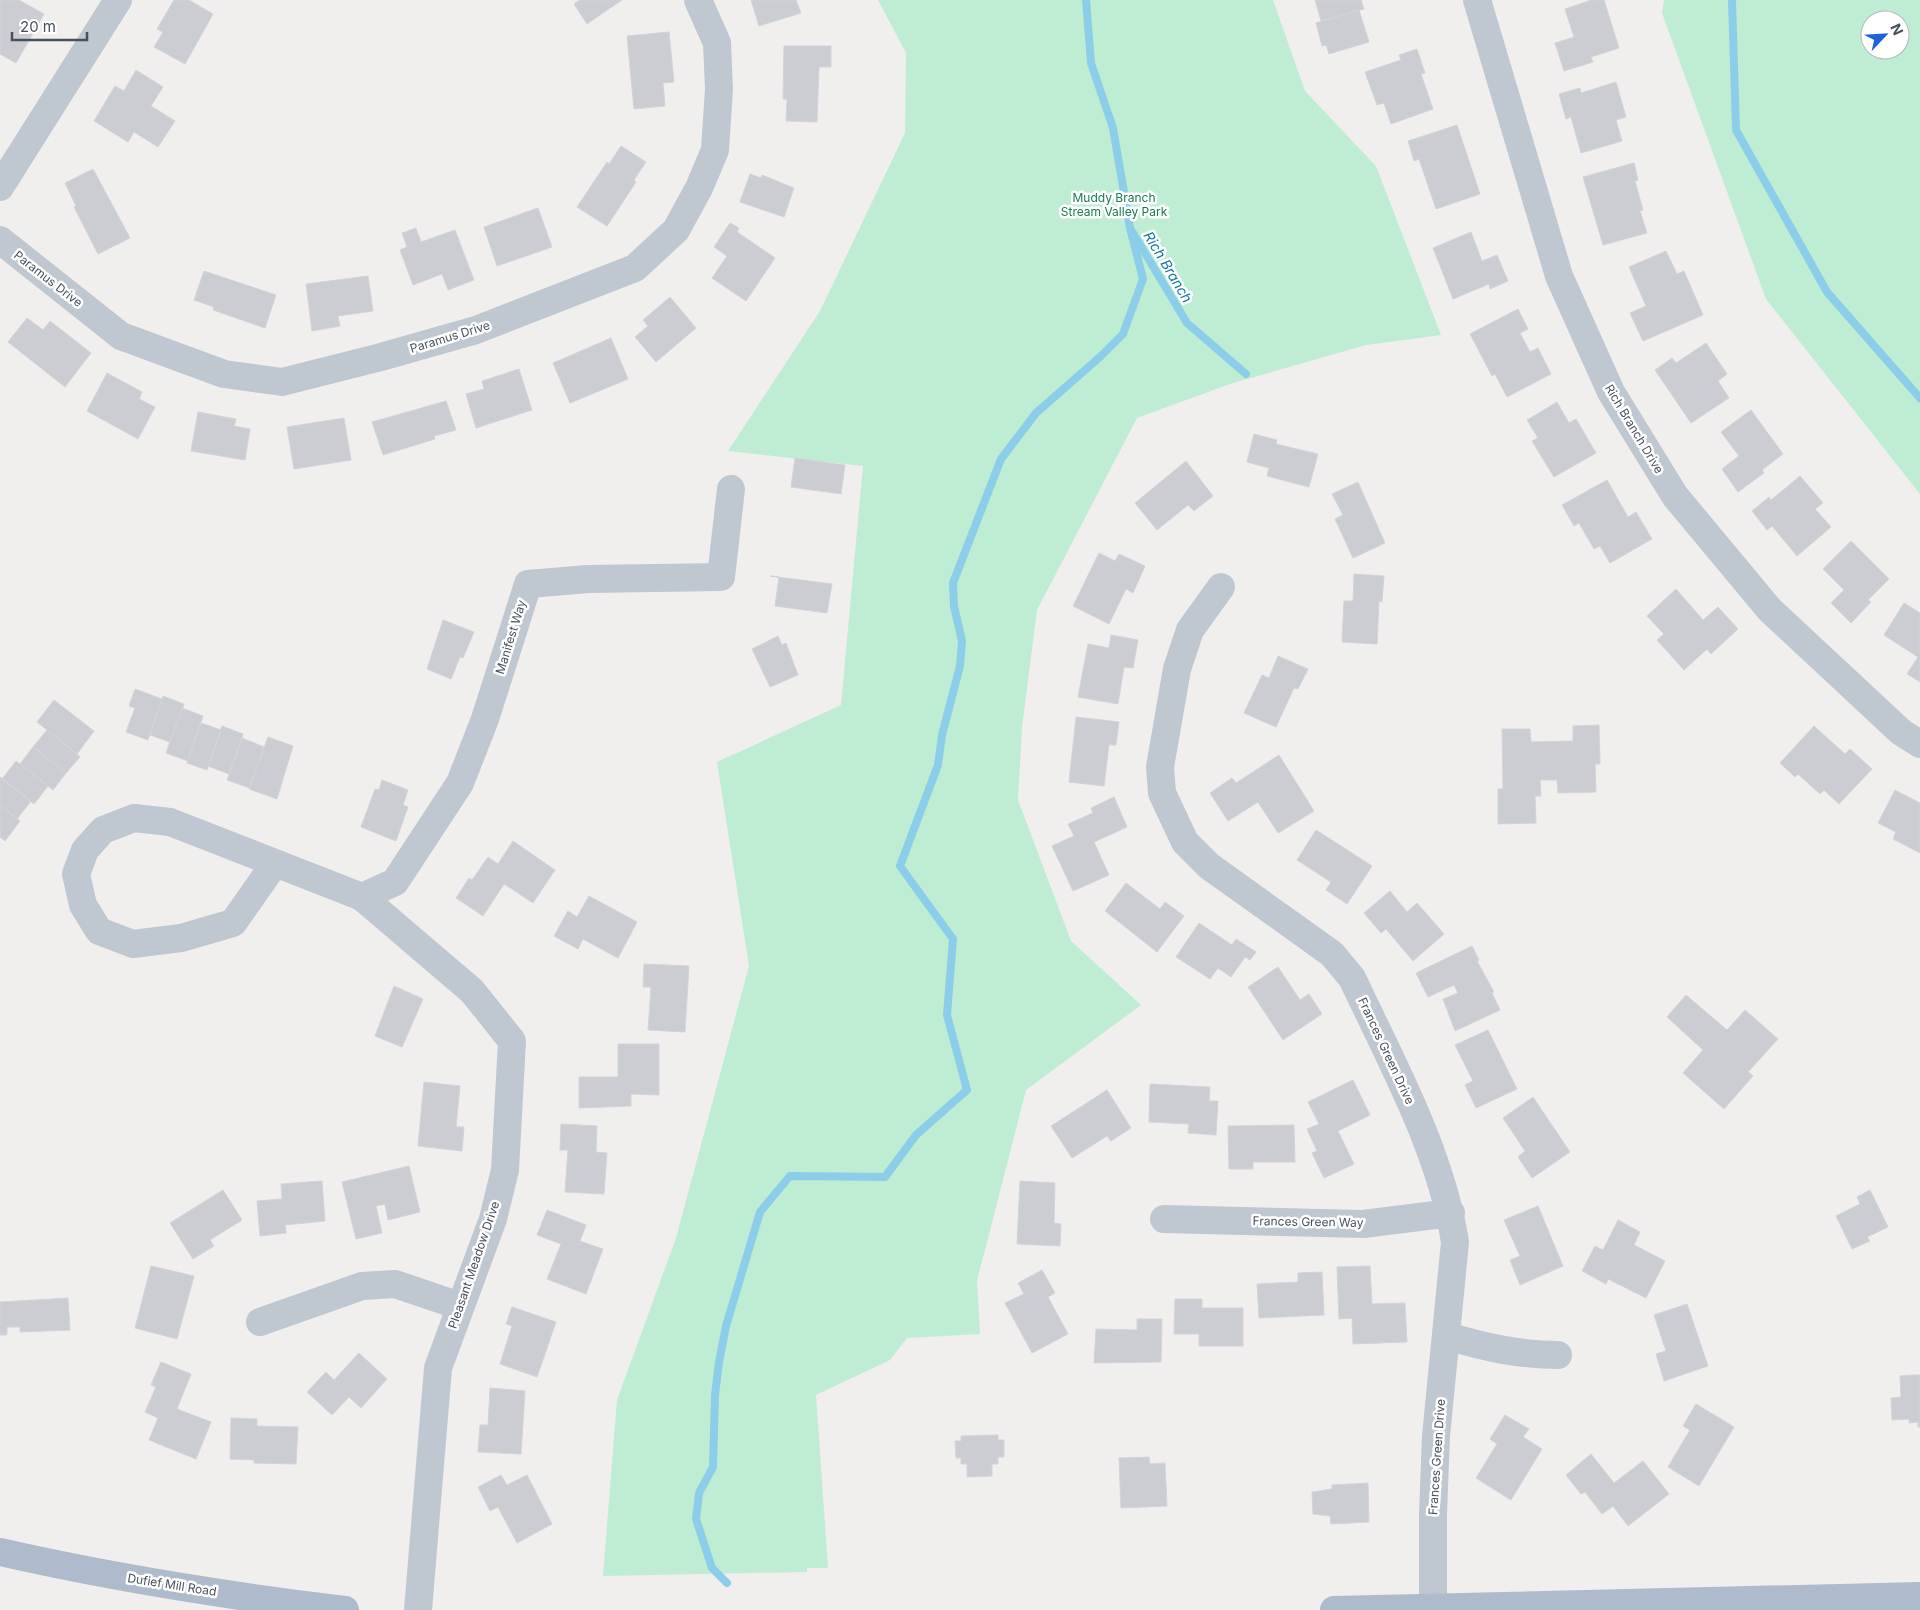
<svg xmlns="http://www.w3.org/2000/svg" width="1920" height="1610" font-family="Inter,sans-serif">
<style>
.green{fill:#beedd4;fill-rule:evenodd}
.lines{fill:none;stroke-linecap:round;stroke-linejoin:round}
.stream{stroke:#8ccee9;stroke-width:8}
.building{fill:#cbcdd3;stroke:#d2d4d9}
.minor{stroke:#bfc7d0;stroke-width:28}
.major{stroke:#aebbcc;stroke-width:28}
.labels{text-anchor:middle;stroke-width:5;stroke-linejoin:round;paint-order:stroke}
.park-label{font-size:12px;fill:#1a7a52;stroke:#fff}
.street-label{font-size:12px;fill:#47505b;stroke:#fff}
.water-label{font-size:14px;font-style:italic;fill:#1179a3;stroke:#fff}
</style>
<rect width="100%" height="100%" fill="#f1eeee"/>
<!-- green -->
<path class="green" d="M 878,0 L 1273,0 L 1305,91 L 1376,166 L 1441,335 L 1366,345 L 1230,384 L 1137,418 L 1037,610 L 1022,727 L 1018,800 L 1071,941 L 1141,1005 L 1026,1090 L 977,1281 L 980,1334 L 907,1338 L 890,1360 L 816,1395 L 828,1568 L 807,1568 L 807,1572 L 603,1576 L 617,1400 L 676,1238 L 749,966 L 717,762 L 841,705 L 863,466 L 728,451 L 820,311 L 905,133 L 906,53 Z
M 1664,0 L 1920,0 L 1920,494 L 1766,299 L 1662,13 ZM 1870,20 L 1900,20 L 1900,50 L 1870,50 Z"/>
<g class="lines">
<!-- stream -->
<path class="stream" d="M 1086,0 L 1091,63 L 1113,128 L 1130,228 L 1187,323 L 1246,374
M 1732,0 L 1736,130 L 1827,292 L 1920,398
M 727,1583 L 712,1568 L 696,1519 L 699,1493 L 713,1467 L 715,1395 L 719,1362 L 726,1326 L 760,1212 L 790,1176 L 885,1177 L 916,1135 L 967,1090 L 947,1015 L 953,939 L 900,866 L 938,765 L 942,735 L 960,666 L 962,641 L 954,606 L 953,583 L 1001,459 L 1036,413 L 1101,356 L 1123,334 L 1143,279 L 1130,228"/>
</g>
<!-- building -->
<path class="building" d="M 0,0 L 19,0 L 44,14 L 16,63 L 0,54 Z
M 174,0 L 189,0 L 213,14 L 185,64 L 154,47 L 163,32 L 157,29 Z
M 580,0 L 622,0 L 587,24 L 574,4 Z
M 751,0 L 796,0 L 801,13 L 759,26 Z
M 1315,0 L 1361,0 L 1364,9 L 1321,21 Z
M 1591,0 L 1604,0 L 1619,48 L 1591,57 L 1593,62 L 1564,71 L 1555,43 L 1574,37 L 1565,9 Z
M 1359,10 L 1369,42 L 1329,54 L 1326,45 L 1322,46 L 1316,23 Z
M 669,32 L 674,82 L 663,83 L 665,106 L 634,109 L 627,36 Z
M 784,46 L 831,46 L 831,67 L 819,67 L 817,122 L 786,121 L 787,99 L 783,99 Z
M 1417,49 L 1425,73 L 1421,74 L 1433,109 L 1391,124 L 1384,103 L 1377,105 L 1365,72 L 1401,60 L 1399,55 Z
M 136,70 L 163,87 L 151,106 L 175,121 L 158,147 L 134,132 L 128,142 L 94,121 L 115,86 L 124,91 Z
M 1616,82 L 1626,117 L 1616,120 L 1622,141 L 1581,153 L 1571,117 L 1566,119 L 1559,94 L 1580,88 L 1581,93 Z
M 1457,125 L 1480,194 L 1436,209 L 1419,159 L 1414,161 L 1408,141 Z
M 621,146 L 646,162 L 634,180 L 636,182 L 607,226 L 577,207 L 607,162 L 609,164 Z
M 1634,163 L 1638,180 L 1635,181 L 1643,210 L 1640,211 L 1647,233 L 1603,245 L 1583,177 Z
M 93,169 L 130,238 L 98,254 L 74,207 L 76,206 L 65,183 Z
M 750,174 L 761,178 L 762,175 L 794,188 L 784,217 L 740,202 Z
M 538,208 L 552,247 L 497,266 L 484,227 Z
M 730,223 L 739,228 L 737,232 L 775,258 L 746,301 L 712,278 L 727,256 L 714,247 Z
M 416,228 L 421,242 L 455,230 L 474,280 L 448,290 L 442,274 L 413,285 L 400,250 L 407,247 L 402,233 Z
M 1471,232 L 1482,261 L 1497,255 L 1508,281 L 1490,289 L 1489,284 L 1453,299 L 1433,248 Z
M 1666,251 L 1677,274 L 1684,271 L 1703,315 L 1643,341 L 1630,313 L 1646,306 L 1629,267 Z
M 204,271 L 276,295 L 265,328 L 213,310 L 214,307 L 194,300 Z
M 368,276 L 373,311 L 338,316 L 340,326 L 312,331 L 306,284 Z
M 670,297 L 696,328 L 656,362 L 635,337 L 648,326 L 643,320 Z
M 1518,309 L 1528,329 L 1520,333 L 1530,352 L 1538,348 L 1551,374 L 1507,397 L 1495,374 L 1492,376 L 1470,334 Z
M 27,318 L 43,330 L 50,321 L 91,353 L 65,387 L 8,342 Z
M 611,338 L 628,379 L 570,403 L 553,363 Z
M 1706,343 L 1727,374 L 1718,381 L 1729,398 L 1691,423 L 1655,370 L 1672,358 L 1676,363 Z
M 519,369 L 532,410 L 476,428 L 466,394 L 484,389 L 482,381 Z
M 107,373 L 142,392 L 139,399 L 155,407 L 138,439 L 87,411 Z
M 446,401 L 456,430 L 434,436 L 435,439 L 383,455 L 372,422 Z
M 1557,402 L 1569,423 L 1576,419 L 1596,453 L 1554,477 L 1532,441 L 1538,438 L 1527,420 Z
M 1751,410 L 1783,454 L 1762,470 L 1764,473 L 1738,492 L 1722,469 L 1739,456 L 1721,432 Z
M 198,412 L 236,419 L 234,426 L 250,429 L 245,460 L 191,451 Z
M 344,418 L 351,460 L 294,469 L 287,427 Z
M 1254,434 L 1277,440 L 1276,444 L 1318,454 L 1309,487 L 1267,476 L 1269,468 L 1247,462 Z
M 795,458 L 845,465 L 841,494 L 791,487 Z
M 1186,461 L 1213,496 L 1194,511 L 1188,505 L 1157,530 L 1135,503 Z
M 1800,476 L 1823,503 L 1815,509 L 1831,527 L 1797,556 L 1772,526 L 1767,530 L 1752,511 L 1769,497 L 1771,500 Z
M 1607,480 L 1628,517 L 1636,512 L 1652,539 L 1610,563 L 1600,546 L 1594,549 L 1579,523 L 1574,526 L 1562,505 Z
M 1358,482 L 1385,543 L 1353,558 L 1335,519 L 1343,515 L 1332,494 Z
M 1851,541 L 1889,579 L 1868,600 L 1871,602 L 1851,623 L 1831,603 L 1844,590 L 1823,569 Z
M 1099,553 L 1115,561 L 1119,554 L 1145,566 L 1133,593 L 1126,589 L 1109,624 L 1073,606 Z
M 1354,574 L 1384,576 L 1382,602 L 1379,601 L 1377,644 L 1342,642 L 1344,601 L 1353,601 Z
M 770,576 L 832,584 L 827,613 L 775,606 L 779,577 Z
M 1676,589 L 1703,620 L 1718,607 L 1738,629 L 1711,654 L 1707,649 L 1684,670 L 1657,640 L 1664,634 L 1647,616 Z
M 1904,603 L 1920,613 L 1920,682 L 1907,674 L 1918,657 L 1884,635 Z
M 443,620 L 474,632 L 463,658 L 460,657 L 451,679 L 427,669 Z
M 1111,635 L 1138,640 L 1133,668 L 1124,667 L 1118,704 L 1078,697 L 1088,644 L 1109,648 Z
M 778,636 L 782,645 L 786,643 L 798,675 L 770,687 L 752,649 Z
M 1278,656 L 1308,669 L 1298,689 L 1294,688 L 1276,727 L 1244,713 L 1262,675 L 1269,678 Z
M 135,689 L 162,699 L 148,740 L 126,732 L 135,708 L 129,706 Z
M 163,696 L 184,704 L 170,742 L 150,735 Z
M 54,700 L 94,731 L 77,754 L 37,722 Z
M 182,708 L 203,716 L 188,761 L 166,753 Z
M 1076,717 L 1119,722 L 1116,745 L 1109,745 L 1104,786 L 1069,782 Z
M 201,723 L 221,730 L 207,770 L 187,763 Z
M 1599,725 L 1600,764 L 1595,764 L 1596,792 L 1558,793 L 1557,780 L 1540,780 L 1541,796 L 1535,796 L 1536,823 L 1498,824 L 1498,789 L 1503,789 L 1502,729 L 1530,729 L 1531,742 L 1573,741 L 1573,726 Z
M 222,726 L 243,734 L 229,774 L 208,766 Z
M 1814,726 L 1845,754 L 1850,749 L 1872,769 L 1839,804 L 1824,790 L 1820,794 L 1798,774 L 1795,777 L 1780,763 Z
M 47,730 L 80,757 L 66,773 L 33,747 Z
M 268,737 L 293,746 L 277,799 L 249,789 Z
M 242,738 L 264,747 L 250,788 L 227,780 Z
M 33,747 L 66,773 L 53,790 L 20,764 Z
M 1279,755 L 1314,811 L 1278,833 L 1258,802 L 1228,821 L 1210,793 L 1232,778 L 1236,783 Z
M 16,761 L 48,786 L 34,804 L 2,779 Z
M 0,777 L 31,801 L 17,819 L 0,805 Z
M 382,780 L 408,790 L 403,805 L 408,807 L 396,841 L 361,827 L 375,789 L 379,790 Z
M 1895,790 L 1920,803 L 1920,853 L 1893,839 L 1896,832 L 1878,823 Z
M 1114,797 L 1127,827 L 1094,842 L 1109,875 L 1073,891 L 1052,846 L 1074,836 L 1068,824 L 1093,813 L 1091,808 Z
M 0,805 L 20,821 L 5,841 L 0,837 Z
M 1316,830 L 1372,866 L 1347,904 L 1326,890 L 1331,882 L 1297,860 Z
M 513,841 L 555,870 L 533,903 L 504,884 L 483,916 L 456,898 L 469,878 L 472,880 L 488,857 L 498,864 Z
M 1126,883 L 1160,909 L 1165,902 L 1184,916 L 1157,952 L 1105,911 Z
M 1390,891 L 1407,912 L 1417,903 L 1444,934 L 1413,961 L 1386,929 L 1381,933 L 1364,913 Z
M 589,896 L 637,922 L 618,958 L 583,939 L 578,949 L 554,936 L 568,911 L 577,917 Z
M 1199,923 L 1232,945 L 1236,939 L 1256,952 L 1250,960 L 1245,957 L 1231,977 L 1218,968 L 1210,979 L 1176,957 Z
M 1472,946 L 1479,960 L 1477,961 L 1494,992 L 1492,993 L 1500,1010 L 1455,1031 L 1443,999 L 1458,993 L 1454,985 L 1428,997 L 1416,973 Z
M 644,964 L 689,966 L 685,1032 L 648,1030 L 651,987 L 643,987 Z
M 1278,967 L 1300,1000 L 1309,994 L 1322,1014 L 1283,1040 L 1248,987 Z
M 394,986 L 423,999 L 402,1047 L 375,1036 Z
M 1686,995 L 1727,1030 L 1745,1010 L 1778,1039 L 1748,1072 L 1753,1076 L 1724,1109 L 1683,1073 L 1703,1050 L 1667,1017 Z
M 1488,1030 L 1517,1089 L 1476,1108 L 1465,1085 L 1473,1081 L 1455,1045 Z
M 618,1044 L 659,1044 L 659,1095 L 631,1094 L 631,1106 L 579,1108 L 579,1077 L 618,1077 Z
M 1353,1080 L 1370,1115 L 1338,1131 L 1354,1164 L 1324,1178 L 1312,1153 L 1317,1151 L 1307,1129 L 1319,1124 L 1308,1102 Z
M 424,1082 L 460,1086 L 456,1127 L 464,1127 L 462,1151 L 418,1146 Z
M 1150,1084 L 1210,1087 L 1209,1101 L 1218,1101 L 1216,1135 L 1188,1133 L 1189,1124 L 1149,1122 Z
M 1107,1090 L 1131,1128 L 1111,1141 L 1107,1136 L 1072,1158 L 1051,1126 Z
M 1533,1097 L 1570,1152 L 1532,1178 L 1518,1157 L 1525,1151 L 1503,1118 Z
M 561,1124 L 597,1126 L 596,1152 L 607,1153 L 604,1194 L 565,1192 L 568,1150 L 560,1150 Z
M 1294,1125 L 1295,1162 L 1253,1162 L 1253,1169 L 1229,1169 L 1228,1126 Z
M 409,1166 L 420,1212 L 388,1220 L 385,1204 L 376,1206 L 382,1233 L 356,1239 L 342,1182 Z
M 322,1181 L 325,1221 L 285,1225 L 286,1233 L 260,1236 L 257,1201 L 282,1199 L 281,1184 Z
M 1020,1181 L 1055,1183 L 1054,1223 L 1061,1224 L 1060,1246 L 1017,1244 Z
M 223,1190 L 242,1220 L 210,1240 L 214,1246 L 193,1259 L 170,1223 Z
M 1870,1190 L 1888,1227 L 1867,1237 L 1870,1241 L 1852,1249 L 1836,1216 L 1860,1204 L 1857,1197 Z
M 1538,1206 L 1563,1266 L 1520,1285 L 1510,1260 L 1520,1256 L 1504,1220 Z
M 547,1210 L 586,1225 L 580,1241 L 603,1249 L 586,1294 L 547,1279 L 561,1244 L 537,1235 Z
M 1618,1220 L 1640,1232 L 1634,1245 L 1665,1261 L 1646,1298 L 1608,1279 L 1606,1284 L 1582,1271 L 1595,1246 L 1603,1250 Z
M 151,1266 L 194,1276 L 177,1339 L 135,1328 Z
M 1370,1266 L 1372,1304 L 1405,1303 L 1407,1342 L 1353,1344 L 1352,1318 L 1339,1319 L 1337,1267 Z
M 1042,1270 L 1055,1293 L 1048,1297 L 1068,1334 L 1032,1353 L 1005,1303 L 1024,1294 L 1018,1283 Z
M 1322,1272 L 1324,1315 L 1259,1318 L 1257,1284 L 1298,1282 L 1298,1273 Z
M 68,1298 L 70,1330 L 20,1332 L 20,1327 L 7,1327 L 7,1335 L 0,1335 L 0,1302 Z
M 1175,1299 L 1202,1299 L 1202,1308 L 1243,1308 L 1243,1346 L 1199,1346 L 1199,1334 L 1174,1334 Z
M 1687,1304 L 1708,1366 L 1664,1381 L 1656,1354 L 1666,1351 L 1654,1315 Z
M 512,1307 L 556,1322 L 537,1377 L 500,1364 L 512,1326 L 506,1324 Z
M 1137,1319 L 1162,1319 L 1161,1362 L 1094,1363 L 1096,1329 L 1137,1330 Z
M 359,1353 L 387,1379 L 361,1408 L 349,1397 L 332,1415 L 307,1392 L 326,1372 L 334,1380 Z
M 161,1362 L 191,1374 L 177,1409 L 211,1422 L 196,1459 L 149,1440 L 158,1418 L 145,1412 L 156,1387 L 151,1385 Z
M 1915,1375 L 1920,1375 L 1920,1427 L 1918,1427 L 1918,1422 L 1909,1423 L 1909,1419 L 1892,1420 L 1891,1398 L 1901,1397 L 1900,1376 Z
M 490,1388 L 525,1391 L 521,1454 L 478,1452 L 480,1425 L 488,1425 Z
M 1696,1404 L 1734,1427 L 1699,1486 L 1668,1467 L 1690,1430 L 1683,1426 Z
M 1505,1415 L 1529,1429 L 1523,1437 L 1542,1449 L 1511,1500 L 1476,1478 L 1497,1444 L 1490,1439 Z
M 231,1418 L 257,1419 L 257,1426 L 298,1427 L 296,1464 L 254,1463 L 254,1460 L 230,1459 Z
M 998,1435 L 998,1440 L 1004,1440 L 1004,1457 L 998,1457 L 998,1464 L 992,1464 L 992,1476 L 967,1477 L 967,1464 L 961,1464 L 961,1458 L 956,1458 L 955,1441 L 961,1441 L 961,1436 Z
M 1591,1454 L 1614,1483 L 1643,1461 L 1669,1494 L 1628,1526 L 1613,1506 L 1602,1514 L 1585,1492 L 1581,1494 L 1566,1475 Z
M 1149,1457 L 1150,1464 L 1165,1463 L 1167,1506 L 1121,1508 L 1119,1458 Z
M 501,1475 L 507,1485 L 527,1475 L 552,1524 L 517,1543 L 498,1507 L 490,1511 L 478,1487 Z
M 1368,1483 L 1369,1522 L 1331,1524 L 1330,1516 L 1313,1514 L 1312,1492 L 1332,1489 L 1332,1485 Z"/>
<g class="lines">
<!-- minor -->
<path class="minor" d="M 1477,0 L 1559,276 L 1611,392 L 1675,496 L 1770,610 L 1901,732 L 1920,744
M 0,187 L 118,0
M 0,240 L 121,336 L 224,374 L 282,382 L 381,357 L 476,330 L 635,268 L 676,230 L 699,188 L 715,150 L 719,89 L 717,43 L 698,0
M 1221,587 L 1190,630 L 1177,669 L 1160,767 L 1162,793 L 1185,842 L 1209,866 L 1332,954 L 1352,978 C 1391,1061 1441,1151 1455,1242 L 1436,1436 L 1433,1514 L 1433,1610
M 275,863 L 233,923 L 181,938 L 133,944 L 99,931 L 83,905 L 76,874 L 85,850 L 103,830 L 134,818 L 170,822 L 275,863 L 362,897 L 472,991 L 512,1041 L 505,1170 L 493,1219 L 438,1368 L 418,1610
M 362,897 L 395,882 L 460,783 L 485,719 L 528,584 L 588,579 L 721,577 L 731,489
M 1164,1219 L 1363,1224 L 1451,1213
M 260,1322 L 362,1286 L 395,1284 L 460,1306
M 1447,1336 C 1484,1347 1519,1355 1558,1355"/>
<!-- major -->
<path class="major" d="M 0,1552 C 114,1578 229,1596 345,1610
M 1334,1610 L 1920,1596"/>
</g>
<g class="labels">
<!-- park labels -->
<g class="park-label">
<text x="1114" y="202">Muddy Branch<tspan x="1114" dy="14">Stream Valley Park</tspan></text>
</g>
<!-- street labels -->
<g class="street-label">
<text transform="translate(48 279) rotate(38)" y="4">Paramus Drive</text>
<text transform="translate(450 337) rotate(-17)" y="4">Paramus Drive</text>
<text transform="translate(1634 429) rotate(59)" y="4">Rich Branch Drive</text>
<text transform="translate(511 637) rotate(-73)" y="4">Manifest Way</text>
<text transform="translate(1386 1051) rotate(65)" y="4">Frances Green Drive</text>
<text transform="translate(1308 1222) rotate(1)" y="4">Frances Green Way</text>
<text transform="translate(474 1265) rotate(-71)" y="4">Pleasant Meadow Drive</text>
<text transform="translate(1437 1457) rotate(-86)" y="4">Frances Green Drive</text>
<text transform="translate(172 1585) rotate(9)" y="4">Dufief Mill Road</text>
</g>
<!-- water labels -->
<g class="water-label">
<text transform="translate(1168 267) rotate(59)" y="5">Rich Branch</text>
</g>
</g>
<!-- north arrow -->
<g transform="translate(1885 35) rotate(65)"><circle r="24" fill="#ffffff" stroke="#b5b9bd"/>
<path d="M0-4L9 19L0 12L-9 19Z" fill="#1f61d9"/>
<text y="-8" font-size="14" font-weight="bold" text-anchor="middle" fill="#47505b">N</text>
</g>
<!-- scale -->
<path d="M12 32v8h75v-8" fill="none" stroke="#47505b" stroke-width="2.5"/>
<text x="20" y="32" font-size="15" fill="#47505b" stroke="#ffffff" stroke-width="4" paint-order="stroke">20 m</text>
</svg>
